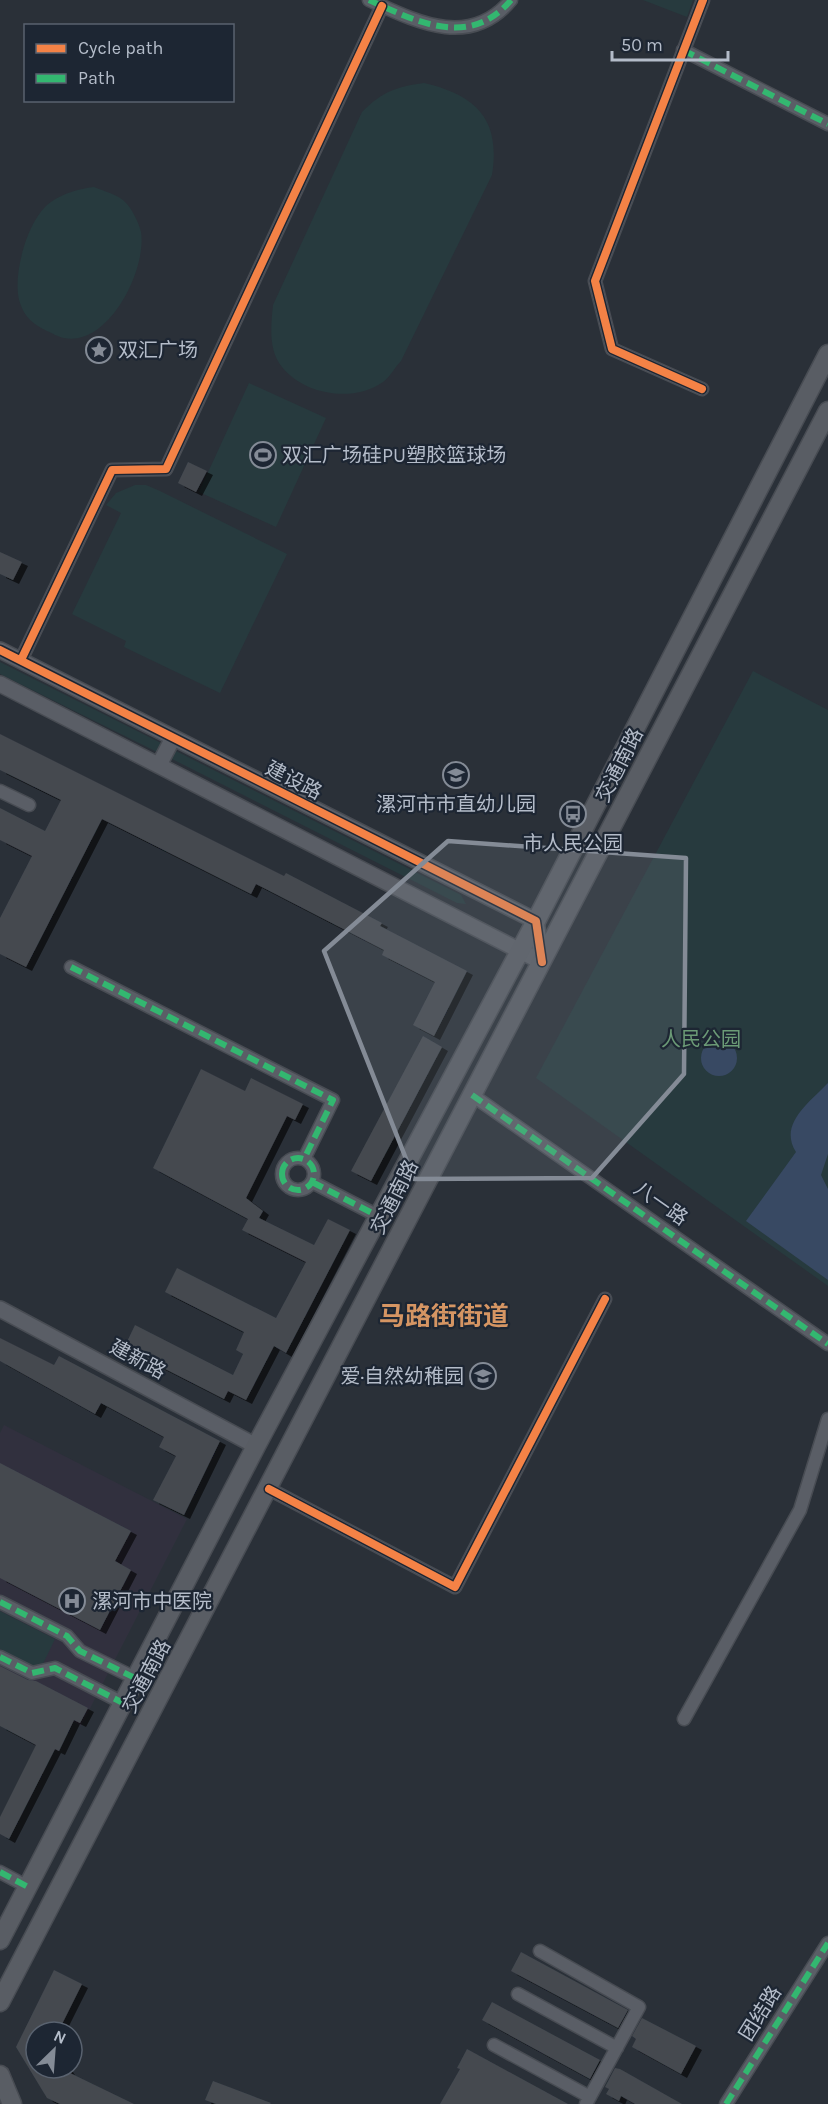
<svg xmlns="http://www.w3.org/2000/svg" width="828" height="2104" font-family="Karla,'Noto Sans SC',sans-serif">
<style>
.medical{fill:#31303e}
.green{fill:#273a3e}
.water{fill:#384963}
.building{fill:#444950;filter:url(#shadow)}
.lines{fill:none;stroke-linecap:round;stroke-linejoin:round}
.minor-casing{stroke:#484c53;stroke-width:15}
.tertiary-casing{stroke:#484c53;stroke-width:18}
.secondary-casing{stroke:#484c53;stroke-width:21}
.minor{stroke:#5a5e66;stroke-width:12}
.tertiary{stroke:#5a5e66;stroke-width:15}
.secondary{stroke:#595d64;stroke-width:18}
.quiet{stroke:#33b770;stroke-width:6;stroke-dasharray:12 6;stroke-linecap:butt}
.cycleway-casing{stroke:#1d2633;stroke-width:11}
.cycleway{stroke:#f48246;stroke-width:8}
.marked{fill:#848b96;fill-opacity:0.2;stroke:#848b96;stroke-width:4.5;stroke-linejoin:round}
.labels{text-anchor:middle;stroke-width:4.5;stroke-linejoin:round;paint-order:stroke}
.poi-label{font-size:20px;fill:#b4bcc9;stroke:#1d2633;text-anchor:start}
.street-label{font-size:20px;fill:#b4bcc9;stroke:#1d2633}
.park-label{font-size:20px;fill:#6b9a76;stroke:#1d2633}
.district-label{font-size:26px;font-weight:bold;fill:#d59563;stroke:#1d2633}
</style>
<defs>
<filter id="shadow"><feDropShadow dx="6" dy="4" stdDeviation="0" flood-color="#0009"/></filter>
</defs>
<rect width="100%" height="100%" fill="#2a3038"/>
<!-- medical -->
<path class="medical" d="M 4,1425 L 187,1519 L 81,1726 L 0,1684 L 0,1433 Z"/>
<!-- green -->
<path class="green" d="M 643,0 L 693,0 L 687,17 Z
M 424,83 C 476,95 501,119 492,175 L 401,361 C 395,367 390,377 383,382 C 354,403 304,395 282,367 C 268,350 271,325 273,305 L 362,112 C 383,91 396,87 424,83 Z
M 94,187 C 103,191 120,195 126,203 C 132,209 139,223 141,232 C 147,269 109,347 64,338 C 58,337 52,333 47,331 C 33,324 25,318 20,303 C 11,277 28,217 51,202 C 64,193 78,189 94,187 Z
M 249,383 L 326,418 L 276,527 L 199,492 Z
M 135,485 L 146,485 L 160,491 L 287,554 L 220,693 L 124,647 L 126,641 L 72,614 L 121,513 L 106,505 L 116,493 Z
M 0,662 L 161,743 L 157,752 L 0,674 Z
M 753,671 L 828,710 L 828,1286 L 536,1078 Z
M 176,751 L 461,895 L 466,904 L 457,903 L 172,759 Z
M 0,1611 L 55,1639 L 40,1670 L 0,1649 Z"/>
<!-- water -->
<path class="water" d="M701 1058a18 18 0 1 1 36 0a18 18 0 1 1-36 0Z
M 828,1083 L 828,1154 L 821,1175 L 828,1189 L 828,1280 L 746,1221 L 796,1152 C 778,1124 810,1102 828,1083 Z"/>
<!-- building -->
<path class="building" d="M 188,462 L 207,471 L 196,492 L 178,483 Z
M 0,552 L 22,562 L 13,580 L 0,574 Z
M 0,734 L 284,876 L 286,873 L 382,923 L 380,926 L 467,971 L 434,1036 L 413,1025 L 435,982 L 382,955 L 384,950 L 256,884 L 251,894 L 102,819 L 26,967 L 0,954 L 0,918 L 32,856 L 0,840 L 0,808 L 45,831 L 61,800 L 0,770 Z
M 423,1036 L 442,1047 L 371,1181 L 351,1171 Z
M 201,1069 L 245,1091 L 251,1078 L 303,1104 L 295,1120 L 287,1116 L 246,1198 L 263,1211 L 259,1218 L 314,1245 L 328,1219 L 350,1230 L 286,1353 L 274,1346 L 246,1400 L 228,1391 L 224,1399 L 124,1348 L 135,1325 L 233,1375 L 243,1354 L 236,1350 L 244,1332 L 165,1292 L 177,1268 L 276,1318 L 306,1262 L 242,1230 L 248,1219 L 153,1168 Z
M 0,1338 L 54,1365 L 59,1356 L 220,1441 L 184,1515 L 153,1500 L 176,1456 L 159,1447 L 164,1437 L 101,1403 L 95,1414 L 0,1361 Z
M 0,1463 L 131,1531 L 115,1561 L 131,1570 L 100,1630 L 0,1578 Z
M 0,1666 L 28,1680 L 36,1681 L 88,1708 L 80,1723 L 74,1720 L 59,1751 L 55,1749 L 9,1839 L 0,1834 L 0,1817 L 36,1745 L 0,1726 Z
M 521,1952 L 628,2010 L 618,2028 L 511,1971 Z
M 54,1970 L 82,1984 L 58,2032 L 36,2032 L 36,2068 L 67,2068 L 70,2073 L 134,2104 L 60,2104 L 47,2098 L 16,2047 Z
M 492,2002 L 600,2060 L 590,2079 L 482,2020 Z
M 642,2018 L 696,2046 L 681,2074 L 632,2047 L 636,2039 L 632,2036 Z
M 467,2049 L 568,2104 L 440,2104 L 460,2069 L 457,2068 Z
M 615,2068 L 620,2069 L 682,2104 L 635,2104 L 621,2096 L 619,2101 L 606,2094 L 609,2089 L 605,2087 Z
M 213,2081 L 271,2103 L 270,2104 L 216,2104 L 205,2100 Z"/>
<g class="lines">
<defs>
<path id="minor" d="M 369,0 C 417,22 470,49 511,0
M 683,50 L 828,124
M 702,389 L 612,349 L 595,281 L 703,0
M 21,660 L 112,470 L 166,469 L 382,6
M 0,791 L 29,805
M 71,967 L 333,1100 L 304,1159
M 472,1095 L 828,1344
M282 1174a16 16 0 1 1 32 0a16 16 0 1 1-32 0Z
M 312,1182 L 378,1216
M 269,1489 L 455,1587 L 605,1299
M 0,1602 L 67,1636 L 80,1651 L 135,1678
M 0,1657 L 32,1673 L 55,1668 L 123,1703
M 684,1719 L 800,1510 L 828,1419
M 0,1872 L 28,1887
M 540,1951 L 639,2007 L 586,2104
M 518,1994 L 617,2048
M 494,2045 L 590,2097
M 726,2104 L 828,1943"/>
<path id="tertiary" d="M 0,650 L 536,921 L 542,962
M 0,684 L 542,962
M 159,765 L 173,738
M 0,1309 L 256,1446"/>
<path id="secondary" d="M 0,1940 L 256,1446 L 536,921 L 828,354
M 0,2002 L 828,411
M 0,2075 L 12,2104"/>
</defs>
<!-- minor casing -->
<use href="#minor" class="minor-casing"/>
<!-- tertiary casing -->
<use href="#tertiary" class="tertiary-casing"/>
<!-- secondary casing -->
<use href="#secondary" class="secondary-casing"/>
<!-- minor -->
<use href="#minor" class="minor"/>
<!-- tertiary -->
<use href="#tertiary" class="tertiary"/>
<!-- secondary -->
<use href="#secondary" class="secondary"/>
<!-- quiet -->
<path class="quiet" d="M 369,0 C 417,22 470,49 511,0
M 683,50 L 828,124
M 71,967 L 333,1100 L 304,1159
M 472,1095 L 828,1344
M282 1174a16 16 0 1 1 32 0a16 16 0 1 1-32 0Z
M 312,1182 L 378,1216
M 0,1602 L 67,1636 L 80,1651 L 135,1678
M 0,1657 L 32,1673 L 55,1668 L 123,1703
M 0,1872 L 28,1887
M 726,2104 L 828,1943"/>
<defs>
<path id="cycleway" d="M 702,389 L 612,349 L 595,281 L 703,0
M 0,650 L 536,921 L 542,962
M 21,660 L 112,470 L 166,469 L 382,6
M 269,1489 L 455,1587 L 605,1299"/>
</defs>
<!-- cycleway casing -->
<use href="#cycleway" class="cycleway-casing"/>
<!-- cycleway -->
<use href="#cycleway" class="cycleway"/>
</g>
<!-- marked area -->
<path class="marked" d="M 448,841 L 686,858 L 684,1074 L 592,1178 L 414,1179 L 324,951 Z"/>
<!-- icons -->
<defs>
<symbol id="sight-ring" viewBox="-11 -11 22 22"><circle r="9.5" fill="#1d2633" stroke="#848b96" stroke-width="1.5"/><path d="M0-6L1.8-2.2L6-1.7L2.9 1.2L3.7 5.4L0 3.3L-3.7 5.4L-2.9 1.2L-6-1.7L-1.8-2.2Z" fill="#848b96"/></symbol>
<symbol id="stadium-ring" viewBox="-11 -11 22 22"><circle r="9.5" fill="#1d2633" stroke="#848b96" stroke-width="1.5"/><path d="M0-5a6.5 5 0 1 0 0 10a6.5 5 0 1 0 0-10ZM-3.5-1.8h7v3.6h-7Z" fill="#848b96"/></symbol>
<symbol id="school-ring" viewBox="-11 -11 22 22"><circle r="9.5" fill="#1d2633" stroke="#848b96" stroke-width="1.5"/><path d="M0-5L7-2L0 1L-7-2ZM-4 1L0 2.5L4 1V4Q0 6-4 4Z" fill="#848b96"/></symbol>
<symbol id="bus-ring" viewBox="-11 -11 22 22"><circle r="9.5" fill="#1d2633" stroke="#848b96" stroke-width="1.5"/><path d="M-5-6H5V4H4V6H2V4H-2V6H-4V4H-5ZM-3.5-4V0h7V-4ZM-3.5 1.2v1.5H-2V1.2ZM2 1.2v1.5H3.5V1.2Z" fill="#848b96"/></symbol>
<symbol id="hospital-ring" viewBox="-11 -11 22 22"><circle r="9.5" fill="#1d2633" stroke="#848b96" stroke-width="1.5"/><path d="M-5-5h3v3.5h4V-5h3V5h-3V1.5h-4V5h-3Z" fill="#848b96"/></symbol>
</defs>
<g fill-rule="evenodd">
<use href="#sight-ring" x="84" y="335" width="30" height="30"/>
<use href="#stadium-ring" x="248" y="440" width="30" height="30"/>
<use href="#school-ring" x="441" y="760" width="30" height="30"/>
<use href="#bus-ring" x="558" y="799" width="30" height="30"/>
<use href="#school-ring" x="468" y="1361" width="30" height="30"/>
<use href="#hospital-ring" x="57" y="1586" width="30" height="30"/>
</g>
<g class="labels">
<!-- poi labels -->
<g class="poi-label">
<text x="118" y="357">双汇广场</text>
<text x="282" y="462">双汇广场硅PU塑胶篮球场</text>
<text x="456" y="811" text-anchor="middle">漯河市市直幼儿园</text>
<text x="573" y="850" text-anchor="middle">市人民公园</text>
<text x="464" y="1383" text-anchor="end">爱·自然幼稚园</text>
<text x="92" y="1608">漯河市中医院</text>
</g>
<!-- street labels -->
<g class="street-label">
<text transform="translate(619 765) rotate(-63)" y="7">交通南路</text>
<text transform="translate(294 780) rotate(27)" y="7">建设路</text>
<text transform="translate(394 1197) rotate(-63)" y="7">交通南路</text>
<text transform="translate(661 1203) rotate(35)" y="7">八一路</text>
<text transform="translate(138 1359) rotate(28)" y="7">建新路</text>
<text transform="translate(146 1676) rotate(-62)" y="7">交通南路</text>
<text transform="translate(760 2013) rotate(-58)" y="7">团结路</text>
</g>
<!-- park labels -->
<g class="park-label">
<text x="701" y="1046">人民公园</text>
</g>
<!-- district labels -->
<g class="district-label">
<text x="444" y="1325">马路街街道</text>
</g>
</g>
<!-- legend -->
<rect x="24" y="24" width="210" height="78" fill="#1d2633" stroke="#59626f" stroke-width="1.5"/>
<rect x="36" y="44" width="30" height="9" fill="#f48246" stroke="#59626f" stroke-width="1.5"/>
<text x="78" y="54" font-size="18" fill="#b4bcc9">Cycle path</text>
<rect x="36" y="74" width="30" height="9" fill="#33b770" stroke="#59626f" stroke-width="1.5"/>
<text x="78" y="84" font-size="18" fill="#b4bcc9">Path</text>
<!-- north arrow -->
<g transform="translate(54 2050) rotate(25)"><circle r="28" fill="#1d2633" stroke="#59626f" stroke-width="1.5"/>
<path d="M0-4.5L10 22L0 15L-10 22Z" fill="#848b96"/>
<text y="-9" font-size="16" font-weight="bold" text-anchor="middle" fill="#b4bcc9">N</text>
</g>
<!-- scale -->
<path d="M612 51v9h116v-9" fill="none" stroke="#b4bcc9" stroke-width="3"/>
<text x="621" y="51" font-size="18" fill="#b4bcc9" stroke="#1d2633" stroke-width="4.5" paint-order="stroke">50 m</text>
</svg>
